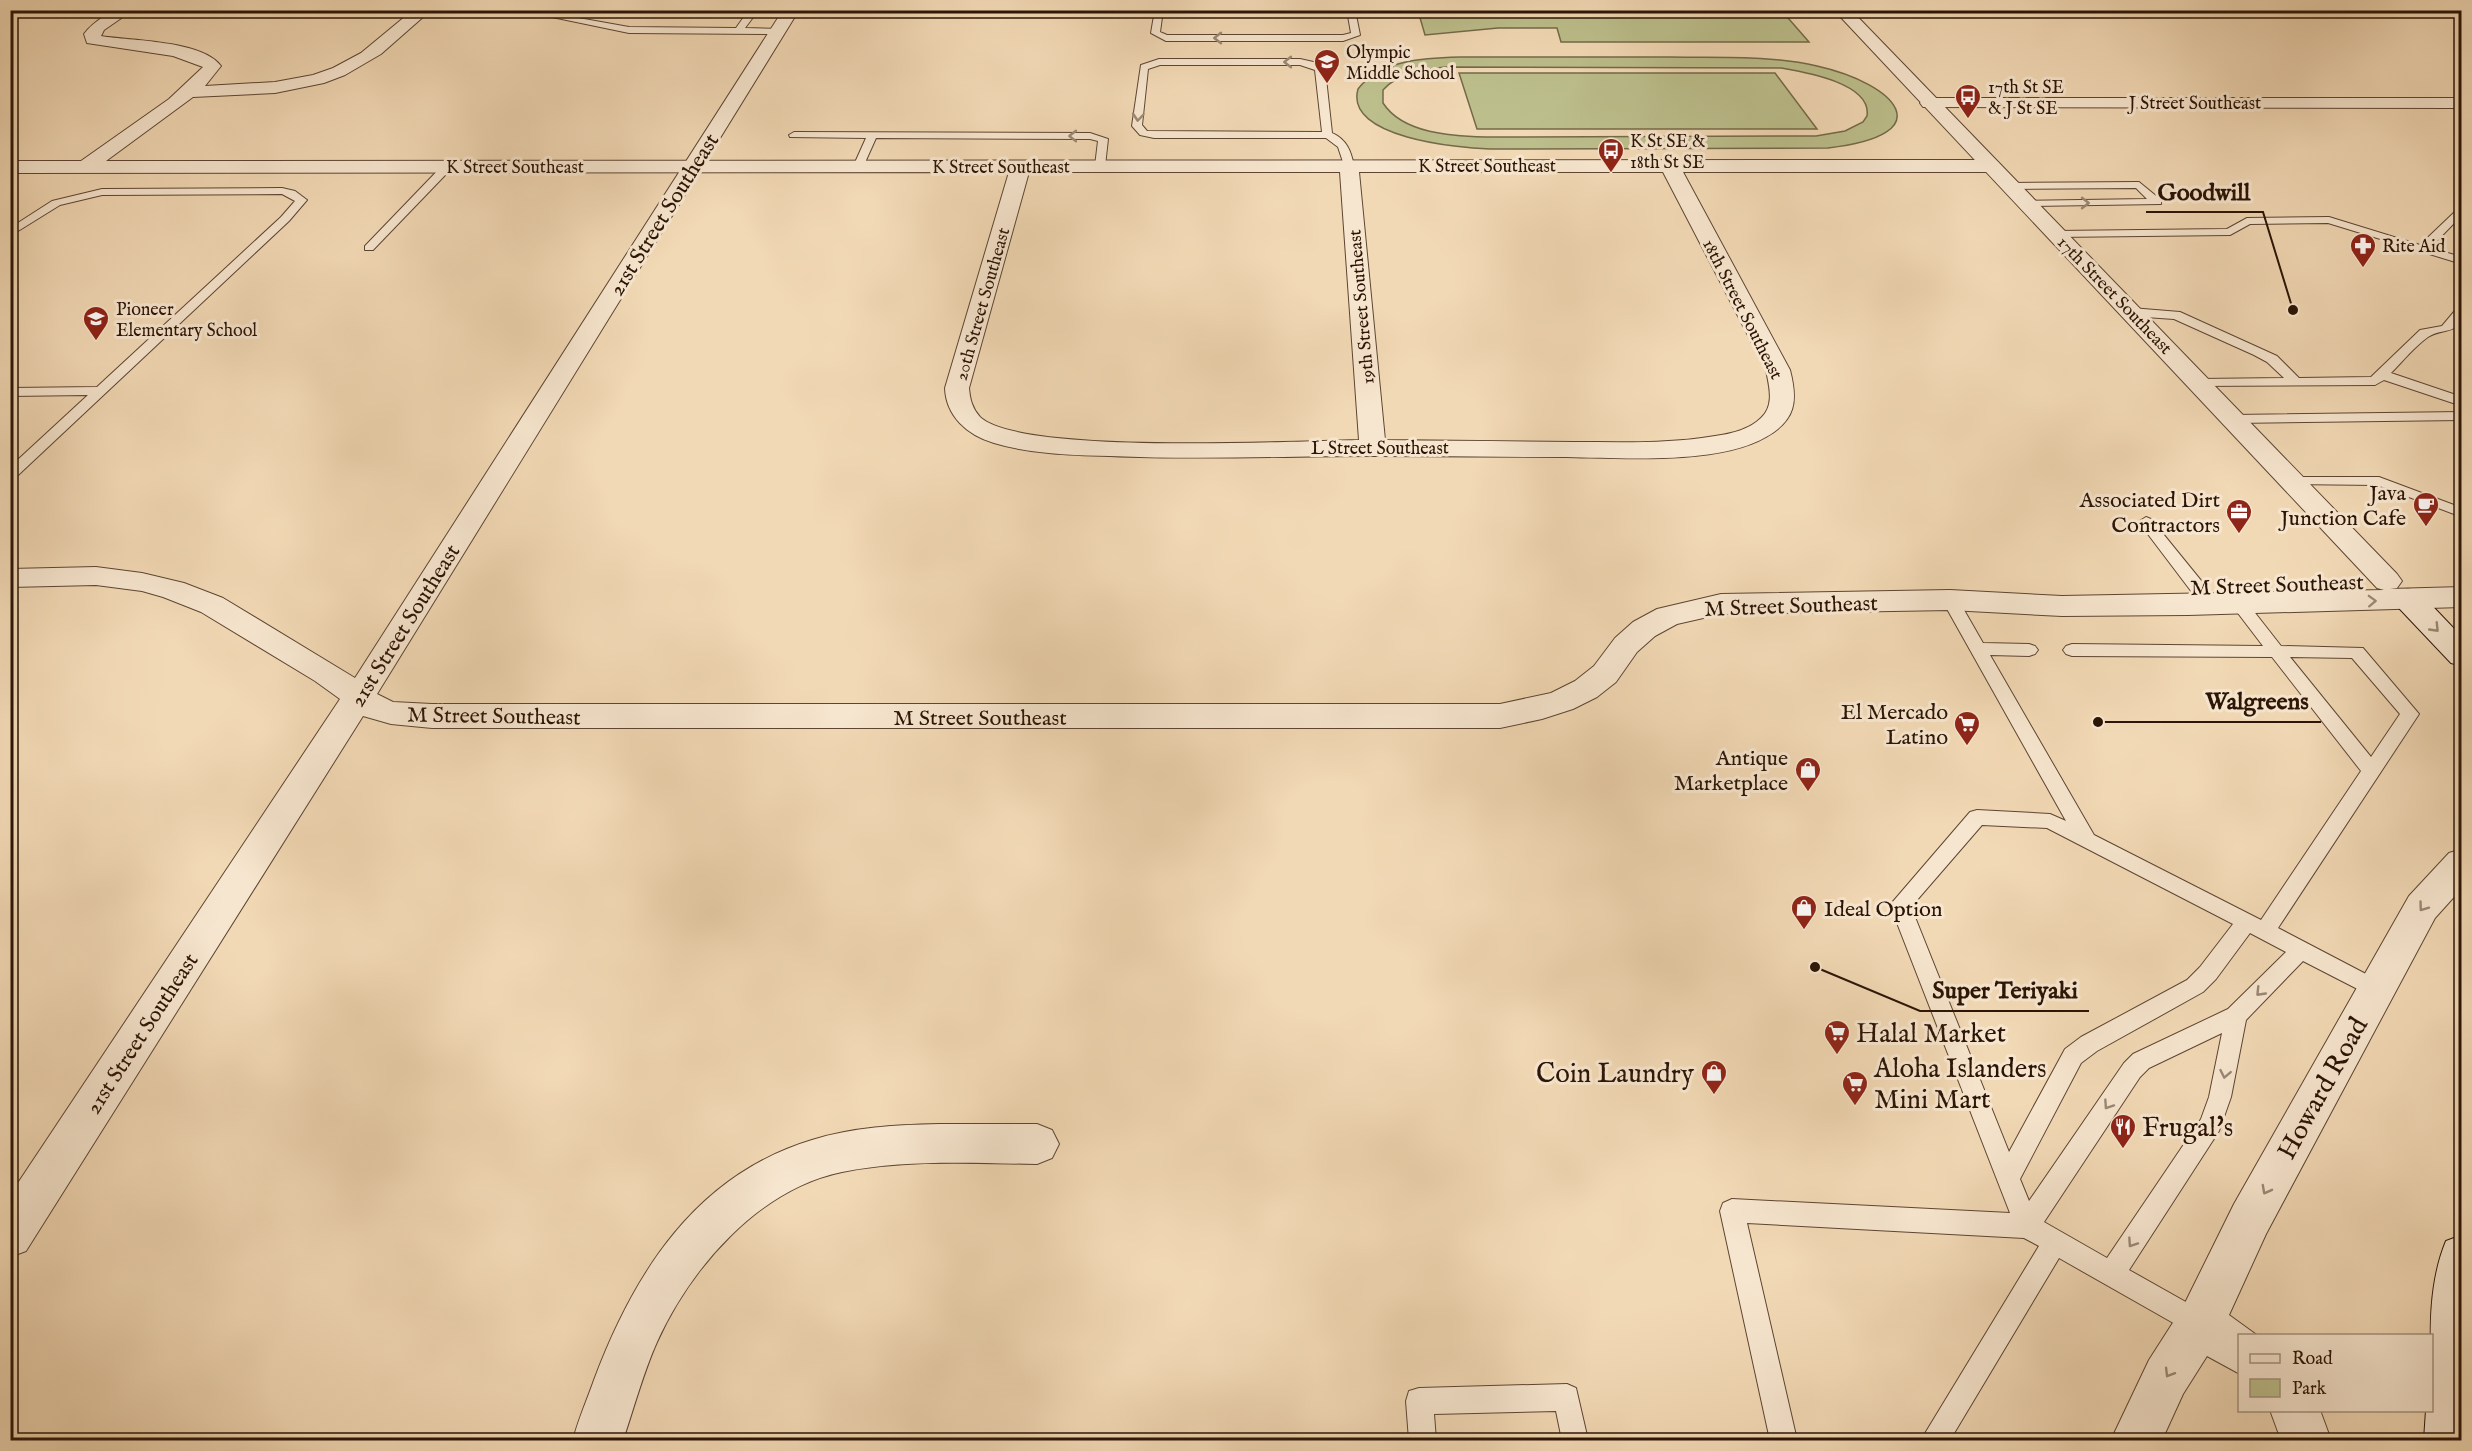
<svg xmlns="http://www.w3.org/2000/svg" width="2472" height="1451" font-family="'IM FELL English',serif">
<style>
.green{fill:#bcbf8c;stroke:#746a49;stroke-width:1.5;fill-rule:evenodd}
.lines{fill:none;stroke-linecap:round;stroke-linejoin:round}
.service-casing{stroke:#5d4532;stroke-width:2}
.minor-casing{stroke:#5d4532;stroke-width:2}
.tertiary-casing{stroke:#5d4532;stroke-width:2}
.secondary-casing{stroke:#2b1406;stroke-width:2}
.service{fill:#f7e6cf;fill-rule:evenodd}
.minor{fill:#f7e6cf;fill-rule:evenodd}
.tertiary{fill:#f7e6cf;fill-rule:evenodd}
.secondary{fill:#f7e6cf;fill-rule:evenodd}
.oneway{stroke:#9b8875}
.labels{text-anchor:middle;stroke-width:6;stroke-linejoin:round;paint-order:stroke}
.far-poi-label{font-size:18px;fill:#2b1406;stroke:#f7e6cf;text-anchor:start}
.far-street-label{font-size:18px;fill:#2b1406;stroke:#f7e6cf}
.street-label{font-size:22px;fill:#2b1406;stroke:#f7e6cf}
.poi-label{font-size:22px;fill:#2b1406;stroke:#f7e6cf;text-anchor:end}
.near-poi-label{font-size:27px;fill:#2b1406;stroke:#f7e6cf;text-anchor:start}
.near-street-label{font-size:27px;fill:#2b1406;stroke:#f7e6cf}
.leader{fill:none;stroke:#2b1406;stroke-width:2}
.callout-dot{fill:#2b1406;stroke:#f7e6cf;stroke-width:2}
.callout-label{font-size:24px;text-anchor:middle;font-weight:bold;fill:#2b1406;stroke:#f7e6cf;stroke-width:6;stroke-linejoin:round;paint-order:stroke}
</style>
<rect width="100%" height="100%" fill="#f2d9b5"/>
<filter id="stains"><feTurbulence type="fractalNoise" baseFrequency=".00333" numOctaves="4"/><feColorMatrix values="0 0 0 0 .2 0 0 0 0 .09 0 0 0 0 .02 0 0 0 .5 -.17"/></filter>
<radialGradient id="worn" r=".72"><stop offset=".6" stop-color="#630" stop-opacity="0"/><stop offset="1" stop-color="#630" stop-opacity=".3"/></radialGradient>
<!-- green -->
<path class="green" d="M 1418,11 L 1782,11 L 1809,42 L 1561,42 L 1557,28 L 1498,28 L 1425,35 Z
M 1461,57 C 1531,57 1601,57 1671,57 C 1720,58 1769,55 1817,66 C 1897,84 1943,135 1828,148 L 1490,149 C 1459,148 1344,138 1358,89 C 1381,59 1427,58 1461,57 ZM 1447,67 L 1781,68 C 1804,72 1872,83 1867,116 L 1863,122 L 1845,131 L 1816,136 L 1485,137 C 1453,136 1403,134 1383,103 L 1383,90 C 1399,72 1424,69 1447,67 Z
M 1459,73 L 1775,73 L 1817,129 L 1477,129 Z"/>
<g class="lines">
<defs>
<path id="service" d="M 793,10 L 793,14 L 790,15 L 754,16 L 745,28 L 781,29 L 781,33 L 778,34 L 629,33 L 552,17 L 556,14 L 629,27 L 736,28 L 748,11 Z
M 1155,10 L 1163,10 L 1160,32 L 1167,35 L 1343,35 L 1351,33 L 1347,10 L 1355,10 L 1360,35 L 1343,41 L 1166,41 L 1151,33 Z
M 1300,59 L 1318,63 L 1325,69 L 1332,133 C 1347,140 1351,151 1354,166 L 1353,168 L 1345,168 L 1338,147 L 1326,138 L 1154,138 L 1140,135 L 1132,126 L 1141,65 L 1159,59 ZM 1160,65 L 1300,65 L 1315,70 L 1322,132 L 1147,131 L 1142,125 L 1148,69 Z
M 794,132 L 1090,133 L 1108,139 L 1105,166 L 1100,169 L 1095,166 L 1098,141 L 1090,139 L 876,138 L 863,167 L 858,170 L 853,167 L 866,138 L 790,137 L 789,135 Z
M 447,164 L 451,165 L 451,169 L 373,250 L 365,250 L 365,246 L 443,165 Z
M 2139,182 L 2161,200 L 2161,204 L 2026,206 L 2022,205 L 2022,201 L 2147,199 L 2136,188 L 2010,189 L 2005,186 L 2010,183 Z
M 282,188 L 295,191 L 307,200 L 289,221 L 15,478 L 10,479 L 10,467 L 88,395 L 10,396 L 10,388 L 97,387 L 281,217 L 295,201 L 282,194 L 102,195 L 60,205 L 10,236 L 10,228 L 52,201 L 102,189 Z
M 2462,205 L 2462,215 L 2430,248 L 2462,257 L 2462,264 L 2328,223 L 2250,224 L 2230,235 L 2056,237 L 2050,234 L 2056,231 L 2227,229 L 2247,218 L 2329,217 L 2420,245 Z
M 2462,306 C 2462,338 2445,326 2428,337 C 2415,346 2402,362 2391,373 L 2462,397 L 2462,406 L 2384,380 L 2375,385 L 2194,386 L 2192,383 L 2194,380 L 2199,379 L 2284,378 L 2267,362 L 2254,355 L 2174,319 L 2131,316 L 2125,312 L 2131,308 L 2180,312 L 2277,356 L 2299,378 L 2371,377 L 2420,330 L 2442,326 L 2458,307 Z
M 2462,412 L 2462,420 L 2234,423 L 2227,419 L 2234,415 Z
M 2294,477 L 2379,477 L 2462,508 L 2462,517 L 2377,485 L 2289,484 L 2287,481 Z
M 2146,517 L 2151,519 L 2203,583 L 2205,587 L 2203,591 L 2191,591 L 2141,525 L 2138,522 Z
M 1950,595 L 1956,596 L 1983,643 L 2029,644 L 2035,646 L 2038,650 L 2035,654 L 2029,656 L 1990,655 L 2094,835 L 2261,920 L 2361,771 L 2272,657 L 2072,656 L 2066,654 L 2063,650 L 2066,646 L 2072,644 L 2263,646 L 2231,604 L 2233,600 L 2245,600 L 2281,646 L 2363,648 L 2419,714 L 2278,928 L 2385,984 L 2388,990 L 2385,996 L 2377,999 L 2303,961 L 2246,1020 L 2231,1097 L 2219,1131 L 2129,1270 L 2209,1315 L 2213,1324 L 2209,1333 L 2200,1337 L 2191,1333 L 2059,1258 L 1950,1440 L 1921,1440 L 2039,1246 L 2024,1238 L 1747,1223 L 1797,1440 L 1770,1440 L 1720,1211 L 1723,1203 L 1732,1199 L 2010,1213 L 1890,905 L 1970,812 L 1977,810 L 2050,814 L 2066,821 L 1942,600 L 1944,596 ZM 2290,657 L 2352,658 L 2400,714 L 2371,757 ZM 1982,825 L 2047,828 L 2233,924 L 2200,967 L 2187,980 L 2081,1037 L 2065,1049 L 2009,1152 L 1911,907 ZM 2250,933 L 2286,952 L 2228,1009 L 2133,1054 L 2124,1063 L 2029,1201 L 2020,1179 L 2081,1063 L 2097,1051 L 2203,992 L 2216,979 ZM 2222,1033 L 2209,1097 L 2201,1119 L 2107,1258 L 2044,1222 L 2140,1077 L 2149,1068 Z
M 1567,1384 L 1576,1388 L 1588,1440 L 1562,1440 L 1556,1411 L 1434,1414 L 1436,1440 L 1409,1440 L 1406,1401 L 1409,1391 L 1419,1388 Z"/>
<path id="minor" d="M 113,10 L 133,10 L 104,30 L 101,36 C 130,41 202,40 221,66 L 205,86 L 275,82 L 313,75 L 333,68 L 361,53 L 413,10 L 431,10 L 381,54 L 345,75 L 324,83 L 275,93 L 193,97 L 106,161 L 1991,160 L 1998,162 L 2001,166 L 1998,170 L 1991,172 L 1683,172 L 1790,370 C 1798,401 1796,420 1766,437 C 1718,465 1622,458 1566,457 C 1502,457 1438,456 1374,456 C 1286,456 1198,460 1110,456 C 1071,455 1031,454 994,443 C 967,435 946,416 945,388 L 1009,172 L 10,173 L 10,161 L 81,161 L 169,99 L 203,67 L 173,56 L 87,43 L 84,34 C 92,23 102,18 113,10 ZM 1029,172 L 1340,172 L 1359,440 C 1294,441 1020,455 980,417 C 972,408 970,399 969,388 ZM 1359,172 L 1663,172 L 1766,370 C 1769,386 1775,405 1761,418 C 1750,429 1731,434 1715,436 C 1669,444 1621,442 1573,442 C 1511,441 1448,441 1385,440 Z
M 1929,98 L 2462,98 L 2462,108 L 1923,107 L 1920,103 L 1923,99 Z
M 939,1124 L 1037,1124 L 1052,1130 L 1059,1144 L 1052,1158 L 1037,1164 C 973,1163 906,1159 842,1172 C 759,1189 691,1267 657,1342 C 643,1373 634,1408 623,1440 L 573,1440 C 578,1420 587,1400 594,1380 C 634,1273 696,1175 812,1140 C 853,1127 896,1125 939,1124 Z"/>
<path id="tertiary" d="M 783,10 L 799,10 L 377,694 L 393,702 L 432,704 L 1500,704 L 1551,693 L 1575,681 L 1594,666 L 1615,638 L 1633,622 L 1657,609 L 1721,594 L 1950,590 L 2062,596 L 2384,590 L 2377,588 L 1834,10 L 1851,10 L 2397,574 L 2402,581 L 2397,588 L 2390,589 L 2462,587 L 2462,607 L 2188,615 L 2062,616 L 1950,610 L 1721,614 L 1677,624 L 1655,636 L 1637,652 L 1616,682 L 1597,697 L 1573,709 L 1542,719 L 1500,728 L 432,728 L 391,724 L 363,716 L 26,1251 L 10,1257 L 10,1195 L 340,699 L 315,681 L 201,612 L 163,597 L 142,591 L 96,585 L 10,587 L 10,569 L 96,567 L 142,573 L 184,583 L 223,598 L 355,678 Z
M 2462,849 L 2462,888 L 2435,918 L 2266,1234 L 2229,1315 L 2258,1336 L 2240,1336 L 2240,1374 L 2207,1356 L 2183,1394 L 2162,1440 L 2111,1440 L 2149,1360 L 2183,1307 L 2234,1204 L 2409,896 L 2449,853 Z
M 2270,1410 L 2320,1410 L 2331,1440 L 2281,1440 Z"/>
<path id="secondary" d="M 2408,589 L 2419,592 L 2462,637 L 2462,666 L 2451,663 L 2397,606 L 2393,599 L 2397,592 Z
M 2462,1235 L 2462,1440 L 2424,1440 L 2426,1410 L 2432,1410 C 2432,1355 2424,1294 2446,1241 Z"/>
</defs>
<!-- service casing -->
<use href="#service" class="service-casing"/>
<!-- minor casing -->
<use href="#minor" class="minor-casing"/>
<!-- tertiary casing -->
<use href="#tertiary" class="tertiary-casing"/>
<!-- secondary casing -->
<use href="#secondary" class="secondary-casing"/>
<!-- service -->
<use href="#service" class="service"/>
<!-- minor -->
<use href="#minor" class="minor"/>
<!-- tertiary -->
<use href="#tertiary" class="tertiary"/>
<!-- secondary -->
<use href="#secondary" class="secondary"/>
</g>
<!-- one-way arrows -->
<defs><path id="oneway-chevron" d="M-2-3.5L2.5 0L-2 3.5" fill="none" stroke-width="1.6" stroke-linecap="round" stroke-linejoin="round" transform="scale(1.5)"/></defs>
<g class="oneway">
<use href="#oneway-chevron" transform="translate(1218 38) rotate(-180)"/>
<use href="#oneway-chevron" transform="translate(1288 62) rotate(180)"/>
<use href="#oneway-chevron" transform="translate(1138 117) rotate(95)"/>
<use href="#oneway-chevron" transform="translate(1073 136) rotate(-180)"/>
<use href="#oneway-chevron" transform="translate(2085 203)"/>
<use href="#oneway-chevron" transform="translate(2372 601) rotate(-2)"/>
<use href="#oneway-chevron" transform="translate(2435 628) rotate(46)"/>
<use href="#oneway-chevron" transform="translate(2423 907) rotate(126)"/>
<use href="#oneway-chevron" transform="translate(2260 992) rotate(134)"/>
<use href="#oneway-chevron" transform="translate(2225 1074) rotate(101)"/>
<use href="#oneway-chevron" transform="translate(2108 1105) rotate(124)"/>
<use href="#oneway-chevron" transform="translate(2266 1190) rotate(118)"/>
<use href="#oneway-chevron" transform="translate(2132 1243) rotate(124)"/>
<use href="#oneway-chevron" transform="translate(2169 1373) rotate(121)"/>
</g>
<!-- icons -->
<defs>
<symbol id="school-pin" viewBox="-11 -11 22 30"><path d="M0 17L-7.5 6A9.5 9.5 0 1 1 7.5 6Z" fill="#8f2418" stroke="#f7e6cf"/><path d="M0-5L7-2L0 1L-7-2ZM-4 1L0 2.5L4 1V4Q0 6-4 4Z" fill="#fff"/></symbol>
<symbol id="bus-pin" viewBox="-11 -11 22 30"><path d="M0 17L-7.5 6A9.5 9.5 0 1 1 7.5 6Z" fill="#8f2418" stroke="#f7e6cf"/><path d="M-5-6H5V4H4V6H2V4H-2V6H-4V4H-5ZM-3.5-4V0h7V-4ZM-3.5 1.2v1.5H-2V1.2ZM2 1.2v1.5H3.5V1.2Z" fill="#fff"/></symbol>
<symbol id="pharmacy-pin" viewBox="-11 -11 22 30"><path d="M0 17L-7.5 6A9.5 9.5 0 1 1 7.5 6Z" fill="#8f2418" stroke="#f7e6cf"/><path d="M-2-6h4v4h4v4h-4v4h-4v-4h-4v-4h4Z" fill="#fff"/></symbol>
<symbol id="cafe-pin" viewBox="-11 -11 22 30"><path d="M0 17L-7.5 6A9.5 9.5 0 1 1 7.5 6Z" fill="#8f2418" stroke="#f7e6cf"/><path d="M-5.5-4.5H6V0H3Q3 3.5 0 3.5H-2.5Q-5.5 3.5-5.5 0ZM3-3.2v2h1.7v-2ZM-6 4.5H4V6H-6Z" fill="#fff"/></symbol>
<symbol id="office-pin" viewBox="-11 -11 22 30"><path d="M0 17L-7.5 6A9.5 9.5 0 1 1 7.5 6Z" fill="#8f2418" stroke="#f7e6cf"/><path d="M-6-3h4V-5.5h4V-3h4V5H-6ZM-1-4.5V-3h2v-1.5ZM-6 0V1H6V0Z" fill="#fff"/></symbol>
<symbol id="supermarket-pin" viewBox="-11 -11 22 30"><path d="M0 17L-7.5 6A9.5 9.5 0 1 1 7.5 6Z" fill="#8f2418" stroke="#f7e6cf"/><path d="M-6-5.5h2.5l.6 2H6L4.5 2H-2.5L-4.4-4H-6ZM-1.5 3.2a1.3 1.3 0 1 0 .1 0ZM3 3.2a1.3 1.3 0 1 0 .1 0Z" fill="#fff"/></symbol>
<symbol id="shop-pin" viewBox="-11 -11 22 30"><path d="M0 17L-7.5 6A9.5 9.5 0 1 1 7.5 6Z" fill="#8f2418" stroke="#f7e6cf"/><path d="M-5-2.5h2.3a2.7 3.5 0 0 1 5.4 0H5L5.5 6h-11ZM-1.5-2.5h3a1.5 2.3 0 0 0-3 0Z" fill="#fff"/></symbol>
<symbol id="restaurant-pin" viewBox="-11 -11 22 30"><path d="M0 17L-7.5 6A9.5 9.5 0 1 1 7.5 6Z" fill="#8f2418" stroke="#f7e6cf"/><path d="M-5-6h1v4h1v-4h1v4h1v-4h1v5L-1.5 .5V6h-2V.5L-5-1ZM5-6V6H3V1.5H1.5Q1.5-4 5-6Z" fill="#fff"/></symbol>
</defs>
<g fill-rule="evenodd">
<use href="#school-pin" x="1312" y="47" width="30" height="40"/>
<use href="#bus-pin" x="1953" y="82" width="30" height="40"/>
<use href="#bus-pin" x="1596" y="136" width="30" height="40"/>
<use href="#pharmacy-pin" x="2348" y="231" width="30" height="40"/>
<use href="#school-pin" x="81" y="304" width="30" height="40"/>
<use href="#cafe-pin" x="2411" y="490" width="30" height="40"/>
<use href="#office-pin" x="2224" y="497" width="30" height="40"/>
<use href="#supermarket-pin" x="1952" y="709" width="30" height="40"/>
<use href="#shop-pin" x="1793" y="755" width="30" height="40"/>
<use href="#shop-pin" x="1789" y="893" width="30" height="40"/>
<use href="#supermarket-pin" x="1822" y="1018" width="30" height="40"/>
<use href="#shop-pin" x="1699" y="1058" width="30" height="40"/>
<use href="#supermarket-pin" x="1840" y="1069" width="30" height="40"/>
<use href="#restaurant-pin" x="2108" y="1112" width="30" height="40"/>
</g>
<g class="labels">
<!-- far-poi labels -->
<g class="far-poi-label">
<text x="1346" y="58">Olympic<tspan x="1346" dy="21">Middle School</tspan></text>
<text x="1988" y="93">17th St SE<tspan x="1988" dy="21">&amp; J St SE</tspan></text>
<text x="1630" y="147">K St SE &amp;<tspan x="1630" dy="21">18th St SE</tspan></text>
<text x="2382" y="252">Rite Aid</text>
<text x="116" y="315">Pioneer<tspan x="116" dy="21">Elementary School</tspan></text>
</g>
<!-- far-street labels -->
<g class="far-street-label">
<text x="2195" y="109">J Street Southeast</text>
<text x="1487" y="172">K Street Southeast</text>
<text x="515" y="173">K Street Southeast</text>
<text x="1001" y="173">K Street Southeast</text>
<text transform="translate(2115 295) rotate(46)" y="6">17th Street Southeast</text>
<text transform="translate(982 304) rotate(-74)" y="6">20th Street Southeast</text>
<text transform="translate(1361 307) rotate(-95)" y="6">19th Street Southeast</text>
<text transform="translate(1743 309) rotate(63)" y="6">18th Street Southeast</text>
<text x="1380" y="454">L Street Southeast</text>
</g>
<!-- street labels -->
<g class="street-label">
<text transform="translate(663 214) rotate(-58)" y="8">21st Street Southeast</text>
<text transform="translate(2277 584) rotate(-2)" y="8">M Street Southeast</text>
<text transform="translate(1791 605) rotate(-2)" y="8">M Street Southeast</text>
<text transform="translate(404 625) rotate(-58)" y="8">21st Street Southeast</text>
<text transform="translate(494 715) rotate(1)" y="8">M Street Southeast</text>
<text x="980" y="725">M Street Southeast</text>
<text transform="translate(141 1033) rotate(-57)" y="8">21st Street Southeast</text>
</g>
<!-- poi labels -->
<g class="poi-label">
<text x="2406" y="500">Java<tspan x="2406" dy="25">Junction Cafe</tspan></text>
<text x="2220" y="507">Associated Dirt<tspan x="2220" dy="25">Contractors</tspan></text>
<text x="1948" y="719">El Mercado<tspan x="1948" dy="25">Latino</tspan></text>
<text x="1788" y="765">Antique<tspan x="1788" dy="25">Marketplace</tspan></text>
<text x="1824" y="916" text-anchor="start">Ideal Option</text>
</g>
<!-- near-poi labels -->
<g class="near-poi-label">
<text x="1856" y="1042">Halal Market</text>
<text x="1874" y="1077">Aloha Islanders<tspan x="1874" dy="31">Mini Mart</tspan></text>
<text x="1694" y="1082" text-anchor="end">Coin Laundry</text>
<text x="2142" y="1136">Frugal's</text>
</g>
<!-- near-street labels -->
<g class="near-street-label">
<text transform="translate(2322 1088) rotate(-61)" y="9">Howard Road</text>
</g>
</g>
<!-- callouts -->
<path class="leader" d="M2293 310L2263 212H2146M2098 722L2194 722H2321M1815 967L1920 1011H2089"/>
<g class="callout-dot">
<circle cx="2293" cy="310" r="6"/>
<circle cx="2098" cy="722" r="6"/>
<circle cx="1815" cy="967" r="6"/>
</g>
<g class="callout-label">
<text x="2204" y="200">Goodwill</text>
<text x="2257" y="709">Walgreens</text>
<text x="2005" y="998">Super Teriyaki</text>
</g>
<!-- margin -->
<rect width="2472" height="1451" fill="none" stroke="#f2d9b5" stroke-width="36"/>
<rect x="12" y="12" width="2448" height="1427" fill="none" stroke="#2b1406" stroke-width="3"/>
<rect x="18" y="18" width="2436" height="1415" fill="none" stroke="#2b1406" stroke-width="1.5"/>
<!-- legend -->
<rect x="2238" y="1334" width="195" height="78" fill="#f7e6cf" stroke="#a5927f" stroke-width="1.5"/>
<rect x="2250" y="1354" width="30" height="9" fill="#f7e6cf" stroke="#a5927f" stroke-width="1.5"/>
<text x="2292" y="1364" font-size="18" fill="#2b1406">Road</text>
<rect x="2250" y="1379" width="30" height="18" fill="#bcbf8c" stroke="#a5927f" stroke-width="1.5"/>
<text x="2292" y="1394" font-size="18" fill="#2b1406">Park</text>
<rect width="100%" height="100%" filter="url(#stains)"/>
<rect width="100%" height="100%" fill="url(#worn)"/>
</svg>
